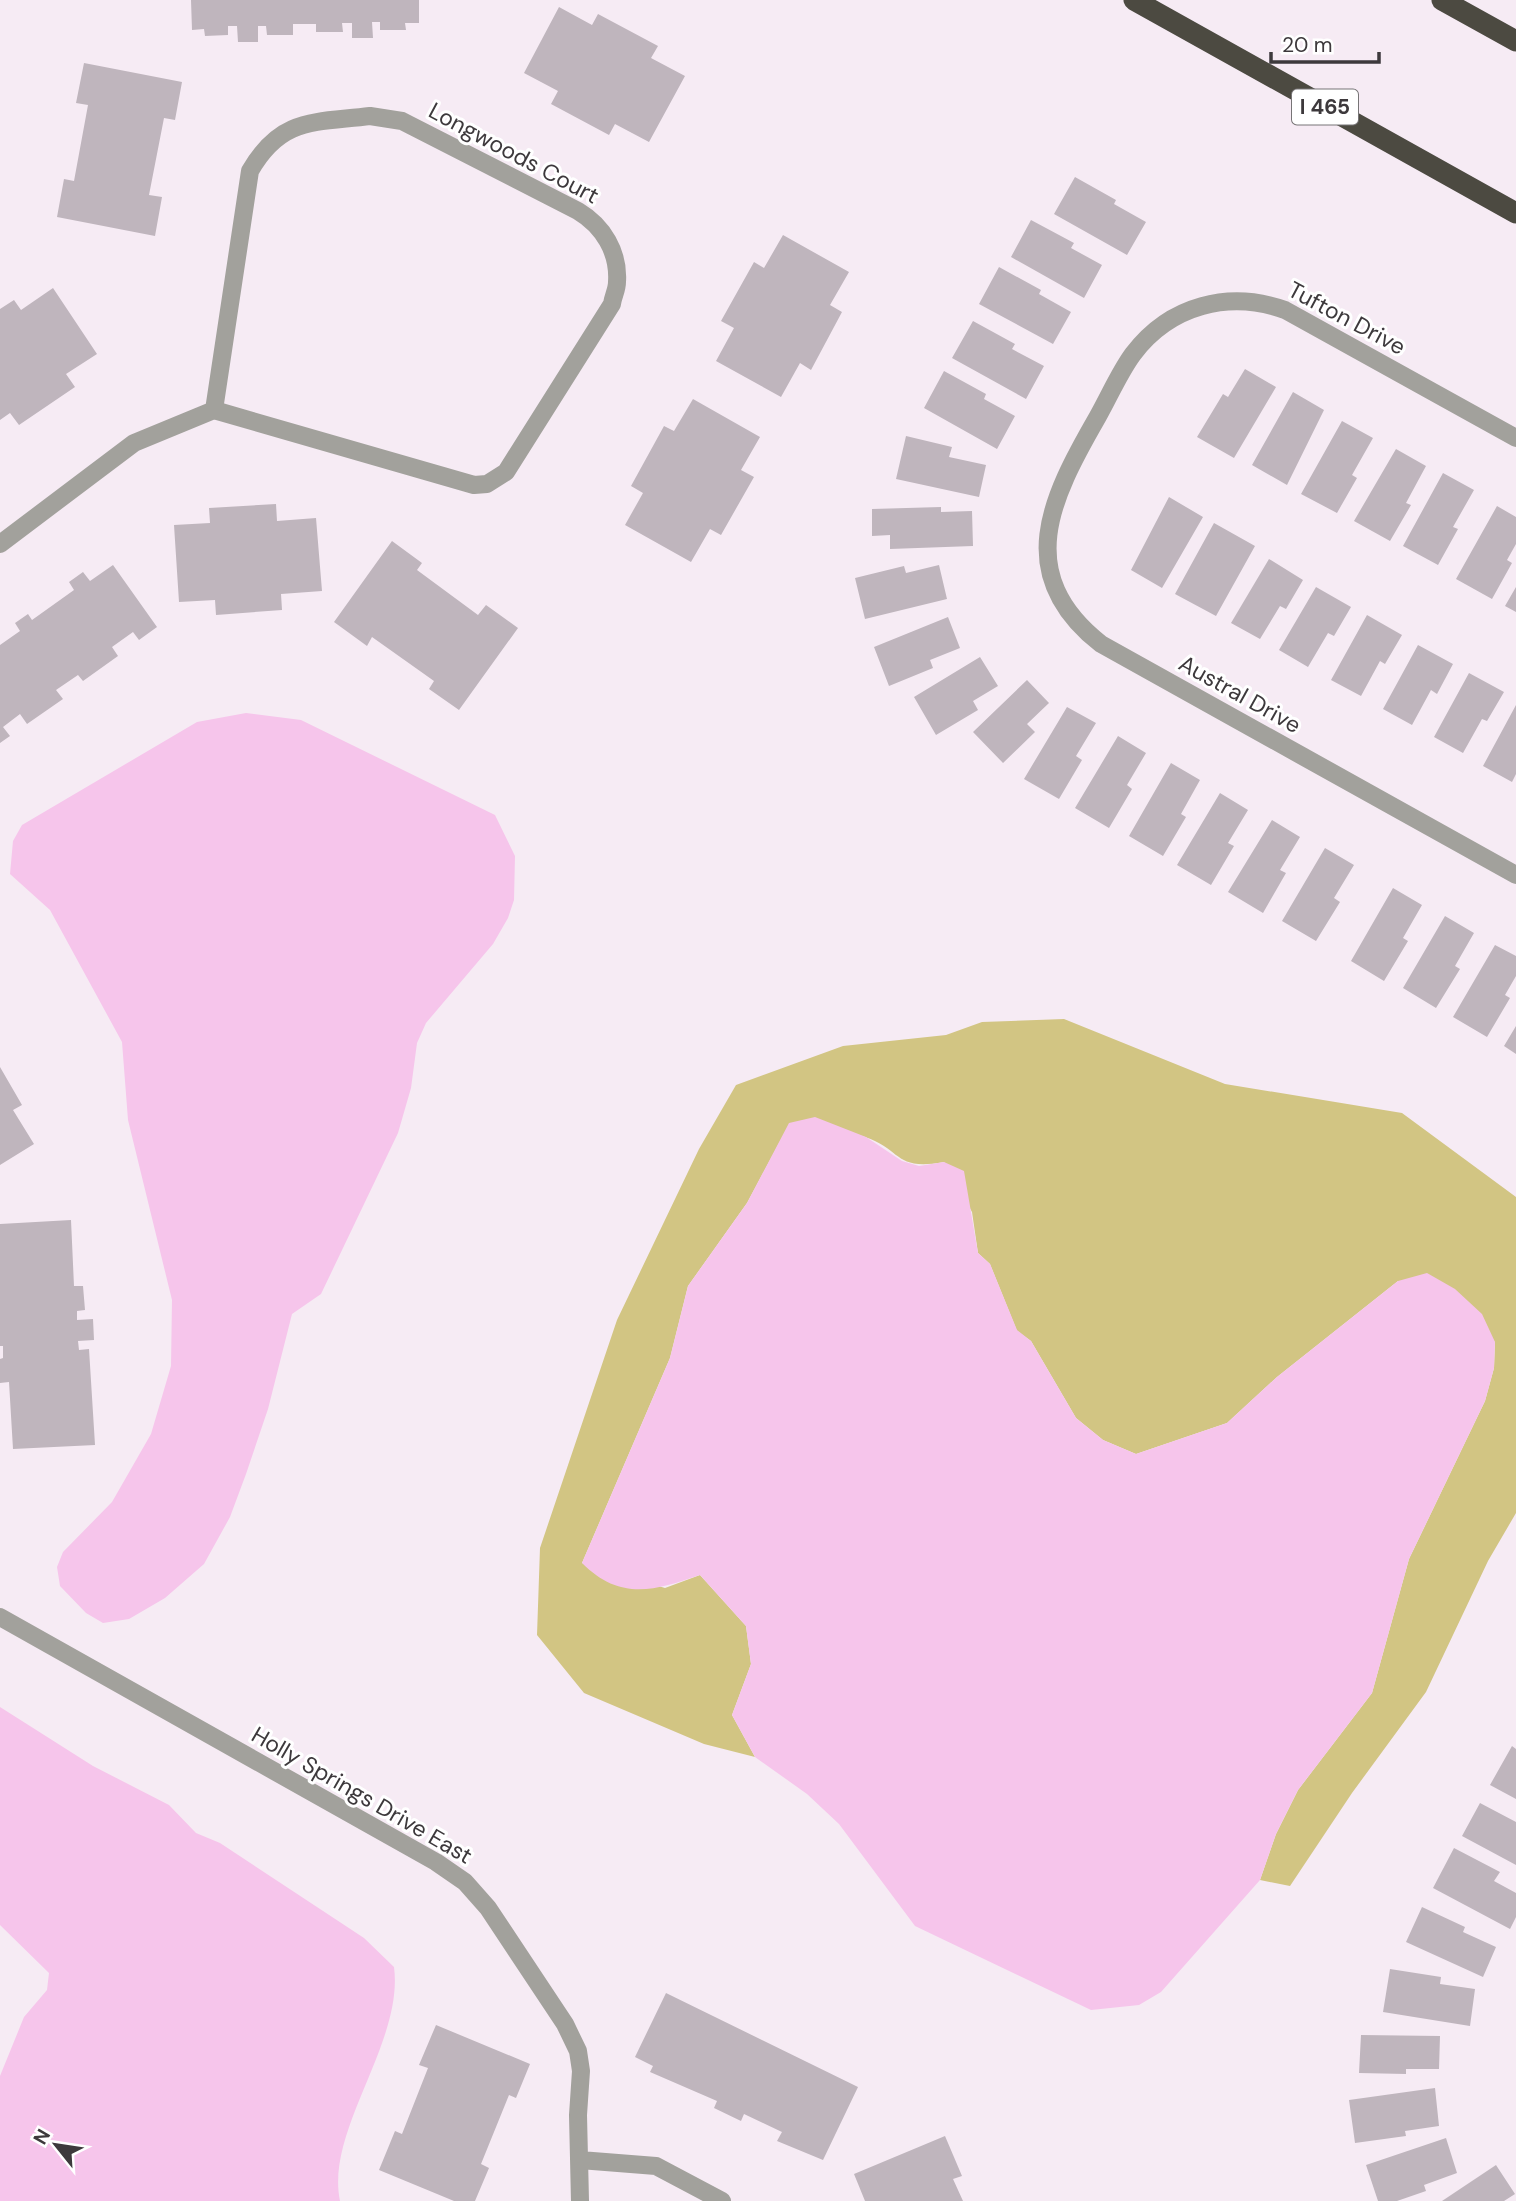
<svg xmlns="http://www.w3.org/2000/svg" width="1516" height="2201" font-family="'DM Sans',sans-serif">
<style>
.green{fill:#d2c583}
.water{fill:#f6c5eb}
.building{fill:#bfb5bd}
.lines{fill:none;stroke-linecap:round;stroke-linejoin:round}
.minor{stroke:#a2a19c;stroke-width:18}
.motorway{stroke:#4c4a41;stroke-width:21}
.labels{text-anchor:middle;stroke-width:6;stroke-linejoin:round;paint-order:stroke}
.shield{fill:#fff;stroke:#777476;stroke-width:2}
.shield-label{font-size:21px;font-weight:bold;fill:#3d393c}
.street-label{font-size:23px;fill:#3d393c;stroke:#fff}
</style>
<rect width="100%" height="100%" fill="#f6ebf4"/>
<!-- green -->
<path class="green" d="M 1064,1019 L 1225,1084 L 1402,1113 L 1516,1197 L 1516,1513 L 1488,1561 L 1426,1692 L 1352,1793 L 1290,1886 L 1260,1880 L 1276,1834 L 1298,1790 L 1372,1693 L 1409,1559 L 1485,1401 L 1494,1368 L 1495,1342 L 1398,1281 L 1277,1377 L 1227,1423 L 1136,1454 L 1103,1440 L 1076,1418 L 1031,1341 L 1017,1331 L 990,1264 L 978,1253 L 972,1212 L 944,1162 C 894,1171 903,1150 865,1137 C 842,1129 814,1128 790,1123 L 747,1203 L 688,1286 L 670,1358 L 582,1563 L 665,1588 L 700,1575 L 746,1626 L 751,1664 L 732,1715 L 755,1757 L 704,1744 L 584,1693 L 537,1635 L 540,1548 L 617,1320 L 699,1149 L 736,1085 L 843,1046 L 946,1035 L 982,1022 Z"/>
<!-- water -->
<path class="water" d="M 246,713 L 301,720 L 495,815 L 515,856 L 514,900 L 508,918 L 493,944 L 426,1023 L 417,1043 L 411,1088 L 398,1133 L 321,1294 L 292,1314 L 268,1409 L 246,1474 L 230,1517 L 204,1564 L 165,1598 L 129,1619 L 103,1623 L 86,1613 L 60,1586 L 57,1567 L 63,1552 L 112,1502 L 151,1434 L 171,1366 L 172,1300 L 128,1120 L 122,1042 L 50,910 L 10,874 L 13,841 L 22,825 L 197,722 Z
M 815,1117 L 866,1137 L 902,1161 L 919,1166 L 944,1162 L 964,1171 L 978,1253 L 990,1264 L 1017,1330 L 1031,1341 L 1076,1418 L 1103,1440 L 1136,1454 L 1227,1423 L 1277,1377 L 1398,1281 L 1427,1273 L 1455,1289 L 1482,1314 L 1495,1342 L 1494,1368 L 1485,1401 L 1409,1559 L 1372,1693 L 1298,1790 L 1276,1834 L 1260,1880 L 1161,1992 L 1139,2005 L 1091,2010 L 915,1926 L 839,1824 L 807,1794 L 755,1757 L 732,1715 L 751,1664 L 746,1626 L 700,1575 C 654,1591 620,1601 582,1563 L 670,1358 L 688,1286 L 747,1203 L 789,1123 Z
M 0,1707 L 93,1766 L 169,1805 L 196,1833 L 220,1843 L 364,1938 L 394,1967 C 404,2043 325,2130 340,2201 L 0,2201 L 0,2076 L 24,2017 L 47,1990 L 49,1973 L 0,1925 Z"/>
<!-- building -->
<path class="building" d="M 191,0 L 419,0 L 419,23 L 405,23 L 406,30 L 380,30 L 380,22 L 372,22 L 373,38 L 352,38 L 352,23 L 342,23 L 343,32 L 316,32 L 316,24 L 293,24 L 293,35 L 267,35 L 266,26 L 258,26 L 258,42 L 238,42 L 237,26 L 228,26 L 228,35 L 205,36 L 204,29 L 192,30 Z
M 559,7 L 592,25 L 598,14 L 658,46 L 651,58 L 685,76 L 649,142 L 615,124 L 609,135 L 551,104 L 558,91 L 524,73 Z
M 84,63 L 182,82 L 175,120 L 164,118 L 149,195 L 162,197 L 155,236 L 57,217 L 64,179 L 74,181 L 88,105 L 76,103 Z
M 1075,177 L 1116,200 L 1114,204 L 1146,222 L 1127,255 L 1054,214 Z
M 1031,220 L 1074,243 L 1071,248 L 1102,265 L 1084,298 L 1011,257 Z
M 783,235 L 849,272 L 830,305 L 842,312 L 811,370 L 800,363 L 781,397 L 716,361 L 734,328 L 721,321 L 754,262 L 764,268 Z
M 999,267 L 1041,290 L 1039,294 L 1071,312 L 1053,344 L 979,304 Z
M 53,288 L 97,354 L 66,374 L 75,387 L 19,425 L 10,413 L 0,420 L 0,309 L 14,300 L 21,310 Z
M 973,321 L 1015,344 L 1012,349 L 1044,366 L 1026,399 L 952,358 Z
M 1245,369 L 1276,387 L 1234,458 L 1197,437 L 1223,394 L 1228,397 Z
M 944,371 L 986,394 L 984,399 L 1015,416 L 997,449 L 924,408 Z
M 1293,392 L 1324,410 L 1287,485 L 1252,465 Z
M 693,399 L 760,437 L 741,470 L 754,477 L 721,535 L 710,529 L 691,562 L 625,525 L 643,493 L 631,486 L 664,426 L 674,431 Z
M 1342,421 L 1373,438 L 1352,475 L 1357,478 L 1337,513 L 1301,494 Z
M 906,436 L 952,447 L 949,457 L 986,465 L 979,497 L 896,479 Z
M 1396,449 L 1426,466 L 1406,503 L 1411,505 L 1390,541 L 1354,521 Z
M 1443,473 L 1474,490 L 1453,527 L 1458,529 L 1438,565 L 1403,546 Z
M 1169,497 L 1203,517 L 1162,588 L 1131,570 Z
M 276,504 L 277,521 L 316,518 L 322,591 L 281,594 L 282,610 L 216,615 L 215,600 L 179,602 L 174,525 L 210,523 L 209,508 Z
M 1497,506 L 1516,517 L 1516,544 L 1507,560 L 1512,563 L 1492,599 L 1456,579 Z
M 941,507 L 941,512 L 972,511 L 973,546 L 890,549 L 890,535 L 872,536 L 872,509 Z
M 1214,523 L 1255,546 L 1216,616 L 1175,594 Z
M 392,541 L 422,563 L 417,570 L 478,615 L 486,605 L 518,628 L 459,710 L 429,689 L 434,681 L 372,637 L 367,646 L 334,622 Z
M 1269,559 L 1303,580 L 1286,609 L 1280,606 L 1260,639 L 1231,623 Z
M 113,565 L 157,627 L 139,640 L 133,632 L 112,647 L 118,656 L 83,681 L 78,675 L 56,690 L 63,699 L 27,724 L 20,714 L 3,727 L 10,736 L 0,743 L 0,645 L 20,631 L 15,623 L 28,614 L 32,620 L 74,590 L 69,582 L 83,572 L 90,581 Z
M 939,565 L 947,599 L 865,619 L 855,578 L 904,566 L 906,573 Z
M 1316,587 L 1351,607 L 1334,636 L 1328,633 L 1308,667 L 1279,650 Z
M 1516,587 L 1516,612 L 1505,606 Z
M 1367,615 L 1402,635 L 1385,664 L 1380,661 L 1361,696 L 1331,680 Z
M 948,617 L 960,648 L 930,660 L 933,668 L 889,686 L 874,647 Z
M 1418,645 L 1453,664 L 1437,694 L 1431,690 L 1412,725 L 1383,709 Z
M 980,657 L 998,686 L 973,701 L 978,710 L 936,735 L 914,697 Z
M 1469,673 L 1504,692 L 1487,721 L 1482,719 L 1463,753 L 1434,737 Z
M 1027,680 L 1049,703 L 1027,724 L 1035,732 L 1003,763 L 973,732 Z
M 1516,705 L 1516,774 L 1512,782 L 1483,766 Z
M 1067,707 L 1096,723 L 1076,756 L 1082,760 L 1059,799 L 1024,779 Z
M 1118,736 L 1146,753 L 1127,785 L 1132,789 L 1109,828 L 1075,808 Z
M 1171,763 L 1200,780 L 1181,814 L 1186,817 L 1163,856 L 1129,836 Z
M 1220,793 L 1248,810 L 1228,843 L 1234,846 L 1211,885 L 1177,865 Z
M 1272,820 L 1300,837 L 1280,870 L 1286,873 L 1263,913 L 1228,892 Z
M 1325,848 L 1354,865 L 1334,898 L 1340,902 L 1316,941 L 1282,921 Z
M 1393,888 L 1422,905 L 1403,938 L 1408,941 L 1384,981 L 1351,961 Z
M 1445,916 L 1474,933 L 1455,966 L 1460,969 L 1436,1008 L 1403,988 Z
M 1495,945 L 1516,956 L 1516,976 L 1505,995 L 1510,998 L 1487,1037 L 1453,1017 Z
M 1516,1026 L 1516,1054 L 1504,1046 Z
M 0,1067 L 22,1105 L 13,1110 L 34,1144 L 0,1165 Z
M 71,1220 L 74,1286 L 83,1286 L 85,1310 L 77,1311 L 77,1320 L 93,1319 L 94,1340 L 78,1341 L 79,1350 L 89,1349 L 95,1445 L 13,1449 L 9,1382 L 0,1383 L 0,1359 L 3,1358 L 3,1346 L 0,1346 L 0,1224 Z
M 1512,1746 L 1516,1749 L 1516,1799 L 1490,1785 Z
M 1480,1803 L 1516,1822 L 1516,1865 L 1462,1836 Z
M 1454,1848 L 1500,1872 L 1494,1881 L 1516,1893 L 1516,1917 L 1510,1929 L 1433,1888 Z
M 1422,1907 L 1465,1927 L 1463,1932 L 1496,1947 L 1483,1977 L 1406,1942 Z
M 1390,1969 L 1441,1977 L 1440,1984 L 1475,1989 L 1470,2026 L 1383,2012 Z
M 666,1993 L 858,2087 L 823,2160 L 777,2141 L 782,2132 L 744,2114 L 741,2121 L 714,2108 L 717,2101 L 650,2072 L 653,2066 L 635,2057 Z
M 436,2025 L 530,2064 L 516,2098 L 509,2095 L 481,2164 L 489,2168 L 475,2201 L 454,2201 L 379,2170 L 395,2131 L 402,2134 L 428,2068 L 419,2065 Z
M 1361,2035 L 1440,2036 L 1439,2069 L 1406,2069 L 1406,2074 L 1359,2073 Z
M 1435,2088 L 1439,2126 L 1405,2131 L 1406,2136 L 1355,2143 L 1349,2100 Z
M 945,2136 L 962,2176 L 953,2179 L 963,2201 L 865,2201 L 854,2174 Z
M 1446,2138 L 1457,2173 L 1424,2185 L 1426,2191 L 1397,2201 L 1378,2201 L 1366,2165 Z
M 1496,2165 L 1515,2194 L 1504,2201 L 1442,2201 Z"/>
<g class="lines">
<!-- minor -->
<path class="minor" d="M 370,116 L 402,121 L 578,211 C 603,226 619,252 617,282 C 617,290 613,296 612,304 L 506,472 L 487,484 L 474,485 L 214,410 L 250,171 C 281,117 314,123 370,116 Z
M 1516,438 L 1285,310 C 1229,290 1170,305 1133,354 C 1119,373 1109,397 1097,418 C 1051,498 1012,574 1101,644 L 1516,875
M 0,544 L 134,443 L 214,410
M 0,1617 L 436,1862 L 465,1882 L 488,1908 L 565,2024 L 578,2051 L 581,2071 L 578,2115 L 580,2201
M 580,2160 L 656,2166 L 722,2201"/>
<!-- motorway -->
<path class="motorway" d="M 1134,0 L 1516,213
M 1442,0 L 1516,41"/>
</g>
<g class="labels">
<!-- shield labels -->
<rect class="shield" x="1292" y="89.5" width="66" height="35" rx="5"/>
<g class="shield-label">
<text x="1325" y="114">I 465</text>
</g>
<!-- street labels -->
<g class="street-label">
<text transform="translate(514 153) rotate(28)" y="8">Longwoods Court</text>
<text transform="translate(1347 318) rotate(28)" y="8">Tufton Drive</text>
<text transform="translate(1240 694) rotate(29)" y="8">Austral Drive</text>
<text transform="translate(362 1795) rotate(30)" y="8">Holly Springs Drive East</text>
</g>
</g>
<!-- north arrow -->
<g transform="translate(56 2145) rotate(300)" stroke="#ffffff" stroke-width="5" paint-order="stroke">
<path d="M0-5L12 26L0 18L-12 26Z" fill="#3d393c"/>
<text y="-10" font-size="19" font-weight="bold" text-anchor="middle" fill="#3d393c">N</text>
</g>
<!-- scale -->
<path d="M1271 52v10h108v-10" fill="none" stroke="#3d393c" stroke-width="3.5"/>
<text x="1282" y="52" font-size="21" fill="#3d393c" stroke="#ffffff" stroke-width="5" paint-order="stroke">20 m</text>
</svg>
